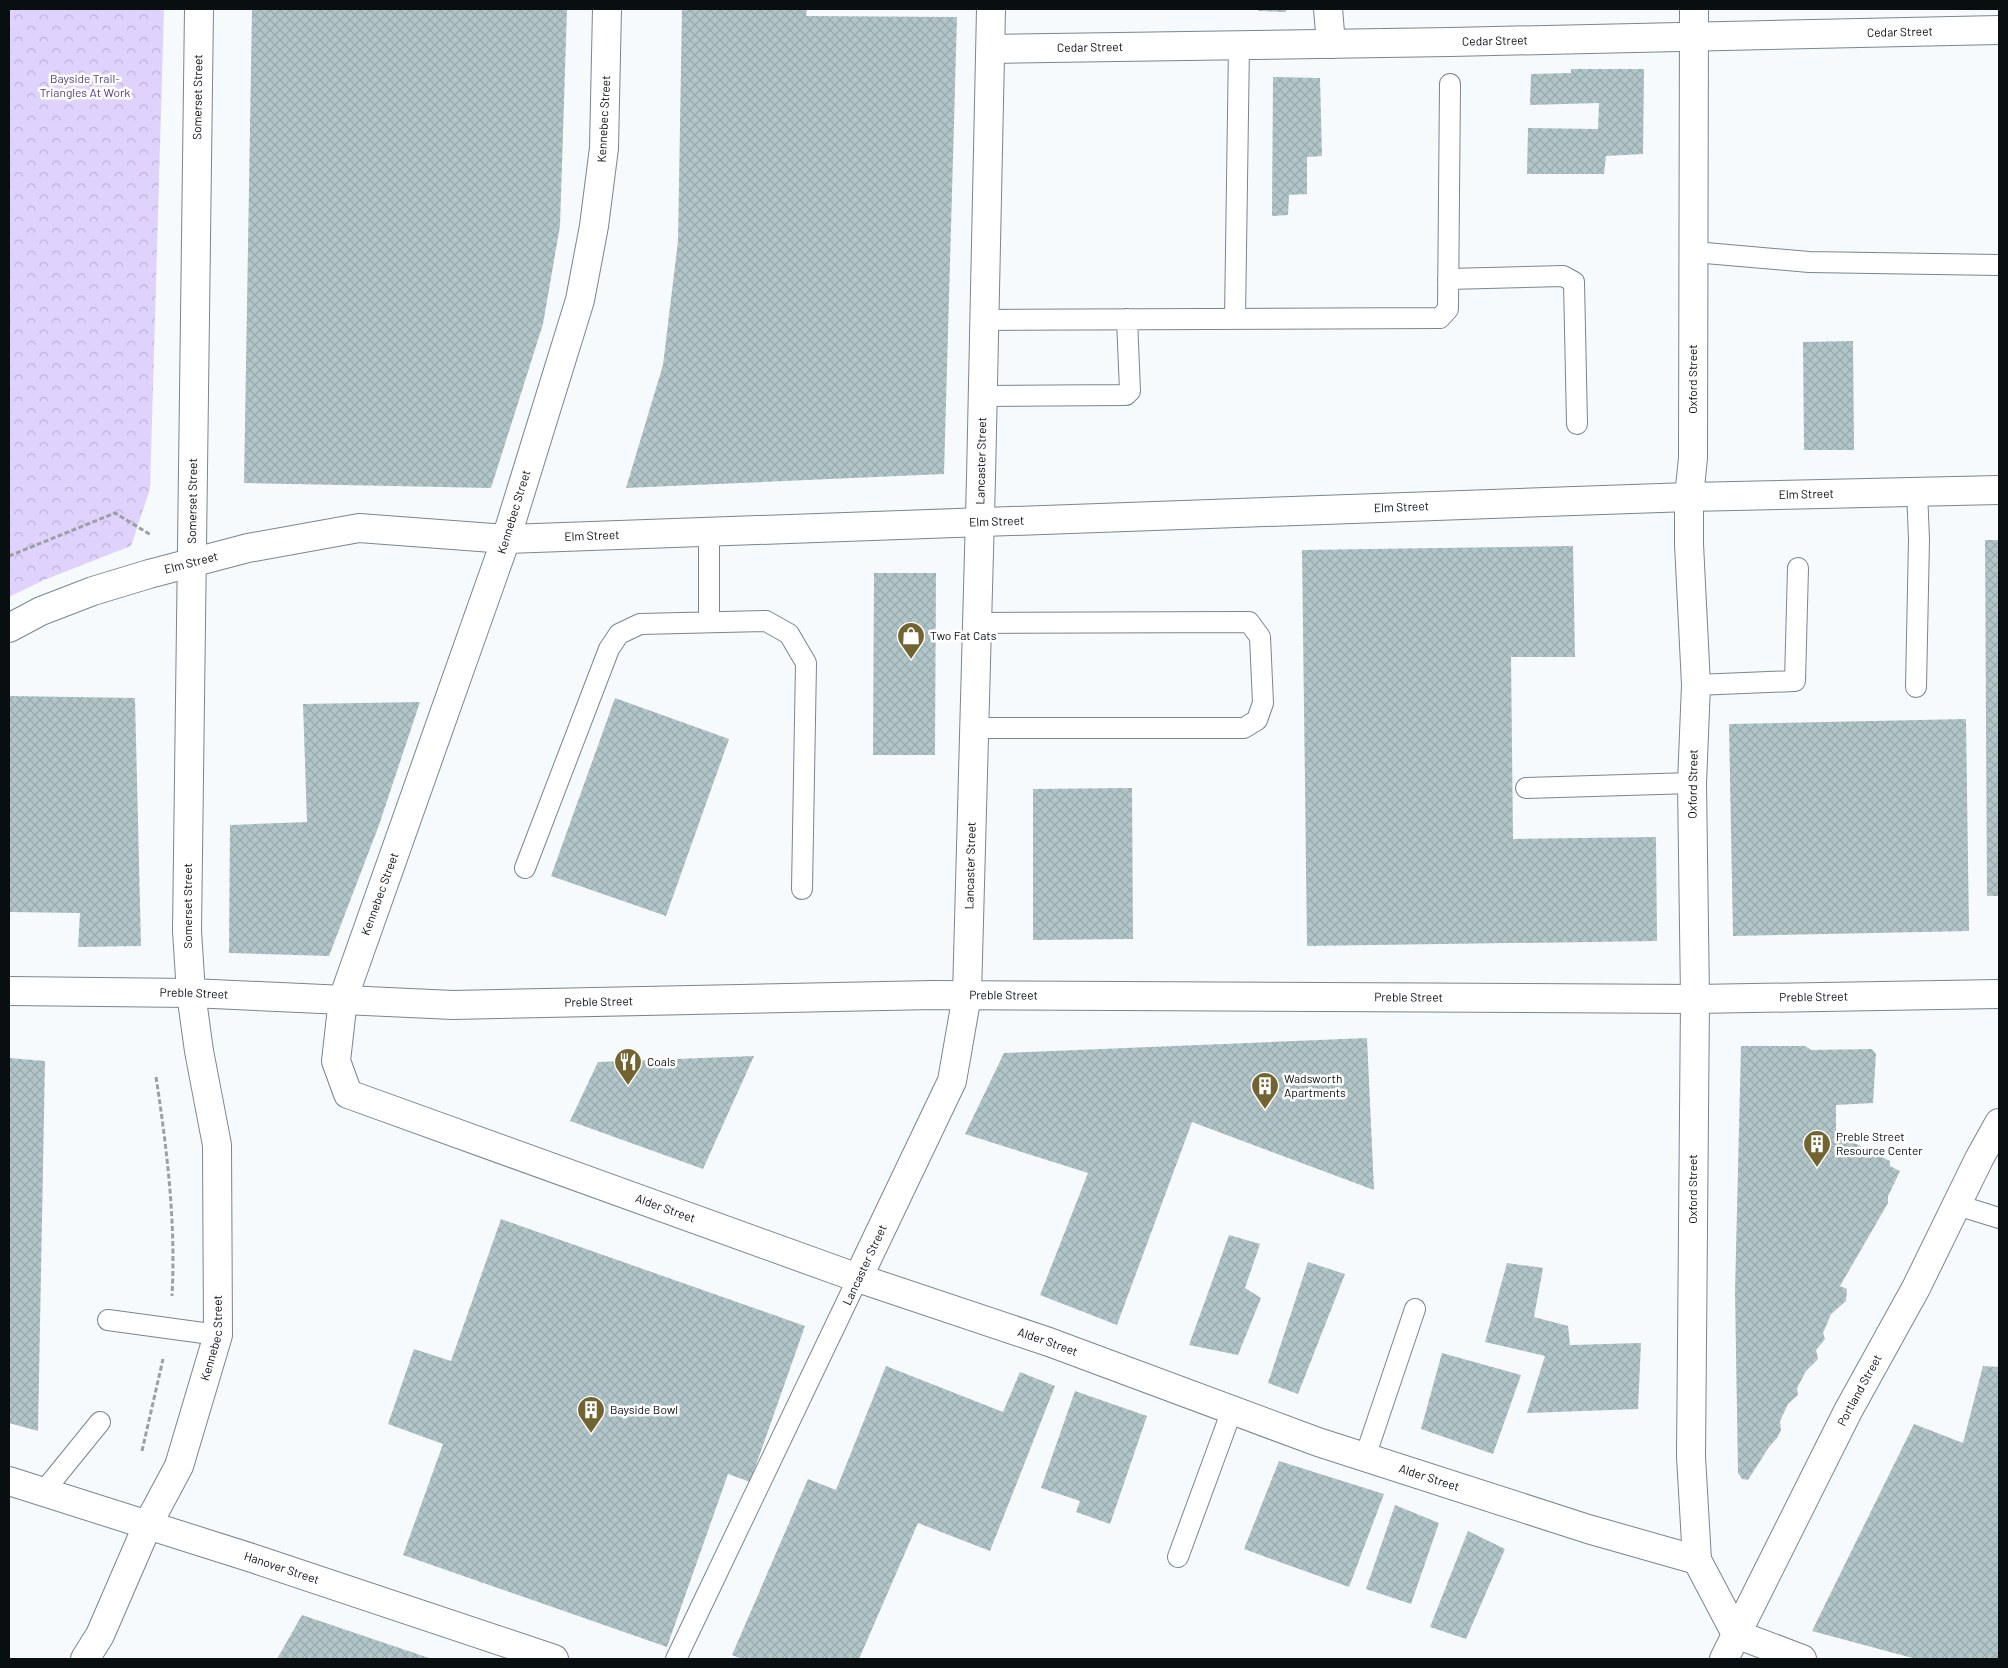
<svg xmlns="http://www.w3.org/2000/svg" width="2008" height="1668" font-family="Barlow,sans-serif">
<style>
.park{fill:url(#park-crowns)}
.building{fill:url(#building-cross-hatch)}
.lines{fill:none;stroke-linecap:round;stroke-linejoin:round}
.service-casing{stroke:#788690;stroke-width:22}
.minor-casing{stroke:#788690;stroke-width:30}
.tertiary-casing{stroke:#788690;stroke-width:30}
.secondary-casing{stroke:#788690;stroke-width:30}
.path{stroke:#9ca0a3;stroke-width:3;stroke-dasharray:5 2.5;stroke-linecap:butt}
.service{stroke:#fff;stroke-width:20}
.minor{stroke:#fff;stroke-width:28}
.tertiary{stroke:#fff;stroke-width:28}
.secondary{stroke:#fff;stroke-width:28}
.labels{text-anchor:middle;stroke-width:5;stroke-linejoin:round;paint-order:stroke}
.street-label{font-size:12px;fill:#090e11;stroke:#fff}
.park-label{font-size:12px;fill:#583b84;stroke:#fff}
.poi-label{font-size:12px;fill:#090e11;stroke:#fff;text-anchor:start}
</style>
<defs>
<pattern id="park-crowns" width="20" height="18" patternUnits="userSpaceOnUse" patternTransform="scale(1.25)"><rect width="20" height="18" fill="#dfd2fd"/><path d="M2 6a3 3 0 1 1 6 0M12 15a3 3 0 1 1 6 0" fill="none" stroke="#beb3d8"/></pattern>
<pattern id="building-cross-hatch" width="8" height="8" patternUnits="userSpaceOnUse" patternTransform="scale(1.25)"><rect width="8" height="8" fill="#b2c6ca"/><path d="M0 0l8 8M0 8l8-8" fill="none" stroke="#98a9ac"/></pattern>
</defs>
<rect width="100%" height="100%" fill="#f7fafd"/>
<!-- park -->
<path class="park" d="M 9,9 L 164,9 L 150,489 L 131,546 L 44,580 L 9,597 Z"/>
<!-- building -->
<path class="building" d="M 252,9 L 567,9 L 560,226 L 543,324 L 491,488 L 244,483 Z
M 682,9 L 807,9 L 806,16 L 957,17 L 944,474 L 626,488 L 663,365 L 678,241 Z
M 1257,9 L 1286,9 L 1286,12 L 1259,11 Z
M 1571,69 L 1644,69 L 1643,154 L 1606,156 L 1604,174 L 1527,174 L 1528,128 L 1598,129 L 1599,103 L 1530,105 L 1531,74 L 1571,73 Z
M 1273,77 L 1320,78 L 1322,156 L 1307,157 L 1307,194 L 1289,195 L 1288,215 L 1272,216 Z
M 1853,341 L 1854,450 L 1804,450 L 1803,342 Z
M 1985,540 L 1999,540 L 1999,896 L 1987,896 Z
M 1573,546 L 1575,657 L 1511,657 L 1513,839 L 1656,837 L 1657,941 L 1307,946 L 1302,550 Z
M 874,573 L 936,573 L 935,755 L 873,755 Z
M 9,696 L 135,698 L 141,946 L 78,947 L 80,913 L 9,912 Z
M 615,698 L 729,739 L 666,916 L 551,876 Z
M 420,702 L 379,825 L 329,956 L 229,953 L 230,825 L 307,822 L 303,704 Z
M 1966,719 L 1969,931 L 1733,936 L 1729,724 Z
M 1132,788 L 1133,939 L 1033,940 L 1033,789 Z
M 1367,1038 L 1374,1190 L 1192,1122 L 1117,1325 L 1040,1295 L 1088,1173 L 965,1134 L 1004,1053 Z
M 1741,1046 L 1805,1046 L 1811,1050 L 1872,1049 L 1876,1054 L 1873,1103 L 1836,1105 L 1836,1130 L 1845,1138 L 1890,1161 L 1890,1166 L 1900,1171 L 1888,1196 L 1888,1203 L 1840,1286 L 1847,1289 L 1846,1301 L 1831,1314 L 1823,1333 L 1825,1339 L 1816,1350 L 1818,1359 L 1806,1371 L 1797,1388 L 1798,1395 L 1788,1404 L 1780,1421 L 1781,1430 L 1777,1438 L 1769,1447 L 1748,1480 L 1742,1479 L 1738,1473 L 1735,1292 Z
M 754,1056 L 703,1169 L 570,1121 L 598,1062 Z
M 9,1058 L 45,1061 L 38,1431 L 9,1423 Z
M 501,1219 L 805,1326 L 750,1482 L 728,1474 L 667,1647 L 403,1555 L 443,1444 L 388,1424 L 414,1349 L 451,1361 Z
M 1229,1235 L 1260,1244 L 1245,1288 L 1261,1298 L 1238,1355 L 1189,1345 Z
M 1308,1262 L 1345,1274 L 1298,1394 L 1268,1383 Z
M 1507,1263 L 1543,1268 L 1534,1317 L 1568,1326 L 1570,1345 L 1641,1343 L 1638,1409 L 1527,1413 L 1545,1356 L 1485,1342 Z
M 1442,1353 L 1521,1375 L 1493,1454 L 1421,1429 Z
M 886,1366 L 1003,1412 L 1020,1372 L 1055,1386 L 990,1551 L 918,1523 L 859,1659 L 742,1659 L 732,1655 L 808,1479 L 836,1490 Z
M 1983,1366 L 1999,1367 L 1999,1659 L 1916,1659 L 1812,1631 L 1914,1424 L 1963,1443 Z
M 1075,1391 L 1147,1416 L 1110,1524 L 1076,1512 L 1080,1501 L 1041,1488 Z
M 1279,1461 L 1384,1494 L 1349,1587 L 1244,1549 Z
M 1395,1505 L 1439,1523 L 1411,1604 L 1366,1589 Z
M 1468,1531 L 1505,1549 L 1466,1639 L 1430,1627 Z
M 302,1615 L 432,1659 L 277,1659 Z"/>
<g class="lines">
<defs>
<path id="service" d="M 1694,252 L 1809,262 L 1999,265
M 1448,279 L 1563,276 L 1574,282 L 1577,424
M 1235,319 L 1239,45
M 985,320 L 1440,318 L 1448,309 L 1450,84
M 983,396 L 1126,395 L 1130,391 L 1127,319
M 709,622 L 709,532
M 1696,685 L 1795,681 L 1798,568
M 1916,687 L 1919,539 L 1917,491
M 974,728 L 1244,728 L 1257,720 L 1263,703 L 1260,637 L 1249,622 L 976,623
M 1526,788 L 1692,783
M 525,868 L 609,649 L 619,634 L 640,624 L 766,621 L 789,634 L 806,663 L 802,889
M 1957,1205 L 1999,1218
M 108,1320 L 218,1335
M 1365,1457 L 1415,1309
M 44,1491 L 100,1422
M 1178,1557 L 1232,1410
M 676,1659 L 858,1278"/>
<g id="minor">
<path id="s1" d="M 607,9 L 604,148 L 594,226 L 580,300 L 506,539 L 343,999 L 336,1061 L 348,1094 L 858,1278 L 1049,1342 L 1318,1442 L 1588,1529 L 1697,1560"/>
<path d="M 1328,9 L 1331,44"/>
<path d="M 1694,9 L 1693,458 L 1689,497 L 1689,544 L 1696,685 L 1692,783 L 1695,999 L 1691,1457 L 1697,1560 L 1736,1634 L 1802,1659"/>
<path id="s2" d="M 991,49 L 1450,42 L 1999,30"/>
<path id="s3" d="M 858,1278 L 952,1081 L 967,995 L 981,478 L 991,9"/>
<path id="s4" d="M 9,1481 L 255,1559 L 554,1659"/>
<path id="s5" d="M 85,1659 L 100,1635 L 148,1524 L 179,1466 L 218,1335 L 217,1145 L 199,1051 L 191,993 L 187,931 L 199,9"/>
</g>
<g id="tertiary">
<path id="s6" d="M 1724,1659 L 1848,1411 L 1916,1288 L 1979,1159 L 1999,1123"/>
</g>
<g id="secondary">
<path id="s7" d="M 9,628 L 41,611 L 93,591 L 149,574 L 248,548 L 359,528 L 506,539 L 1689,497 L 1999,490"/>
<path id="s8" d="M 9,991 L 191,993 L 453,1005 L 933,995 L 1695,999 L 1999,994"/>
</g>
</defs>
<!-- service casing -->
<use href="#service" class="service-casing"/>
<!-- minor casing -->
<use href="#minor" class="minor-casing"/>
<!-- tertiary casing -->
<use href="#tertiary" class="tertiary-casing"/>
<!-- secondary casing -->
<use href="#secondary" class="secondary-casing"/>
<!-- path -->
<path class="path" d="M 9,556 L 115,513 L 151,535
M 156,1077 C 167,1149 176,1223 172,1296
M 142,1451 L 163,1359"/>
<!-- service -->
<use href="#service" class="service"/>
<!-- minor -->
<use href="#minor" class="minor"/>
<!-- tertiary -->
<use href="#tertiary" class="tertiary"/>
<!-- secondary -->
<use href="#secondary" class="secondary"/>
</g>
<!-- icons -->
<defs>
<symbol id="shop-pin" viewBox="-11 -11 22 30"><path d="M0 17L-7.5 6A9.5 9.5 0 1 1 7.5 6Z" fill="#716431" stroke="#fff"/><path d="M-5-2.5h2.3a2.7 3.5 0 0 1 5.4 0H5L5.5 6h-11ZM-1.5-2.5h3a1.5 2.3 0 0 0-3 0Z" fill="#fff"/></symbol>
<symbol id="restaurant-pin" viewBox="-11 -11 22 30"><path d="M0 17L-7.5 6A9.5 9.5 0 1 1 7.5 6Z" fill="#716431" stroke="#fff"/><path d="M-5-6h1v4h1v-4h1v4h1v-4h1v5L-1.5 .5V6h-2V.5L-5-1ZM5-6V6H3V1.5H1.5Q1.5-4 5-6Z" fill="#fff"/></symbol>
<symbol id="building-pin" viewBox="-11 -11 22 30"><path d="M0 17L-7.5 6A9.5 9.5 0 1 1 7.5 6Z" fill="#716431" stroke="#fff"/><path d="M-4-6H4V6H1V3H-1V6H-4ZM-2.5-4.3h1.7v1.8h-1.7ZM.8-4.3h1.7v1.8H.8ZM-2.5-1h1.7V.8h-1.7ZM.8-1h1.7V.8H.8Z" fill="#fff"/></symbol>
</defs>
<g fill-rule="evenodd">
<use href="#shop-pin" x="895" y="620" width="32" height="43"/>
<use href="#restaurant-pin" x="612" y="1046" width="32" height="43"/>
<use href="#building-pin" x="1249" y="1070" width="32" height="43"/>
<use href="#building-pin" x="1801" y="1128" width="32" height="43"/>
<use href="#building-pin" x="575" y="1394" width="32" height="43"/>
</g>
<g class="labels">
<!-- street labels -->
<g class="street-label">
<text dy="4" stroke="none"><textPath href="#s2" startOffset="909">Cedar Street</textPath></text>
<text dy="4" stroke="none"><textPath href="#s2" startOffset="504">Cedar Street</textPath></text>
<text dy="4" stroke="none"><textPath href="#s2" startOffset="99">Cedar Street</textPath></text>
<text dy="4" stroke="none"><textPath href="#s5" startOffset="1592">Somerset Street</textPath></text>
<text transform="translate(604 119) rotate(-87)" y="4">Kennebec Street</text>
<text transform="translate(1693 379) rotate(-90)" y="4">Oxford Street</text>
<text dy="4" stroke="none"><textPath href="#s3" startOffset="840">Lancaster Street</textPath></text>
<text dy="4" stroke="none"><textPath href="#s7" startOffset="1814">Elm Street</textPath></text>
<text dy="4" stroke="none"><textPath href="#s5" startOffset="1188">Somerset Street</textPath></text>
<text dy="4" stroke="none"><textPath href="#s7" startOffset="1409">Elm Street</textPath></text>
<text transform="translate(514 512) rotate(-73)" y="4">Kennebec Street</text>
<text dy="4" stroke="none"><textPath href="#s7" startOffset="1004">Elm Street</textPath></text>
<text dy="4" stroke="none"><textPath href="#s7" startOffset="599">Elm Street</textPath></text>
<text dy="4" stroke="none"><textPath href="#s7" startOffset="194">Elm Street</textPath></text>
<text transform="translate(1693 784) rotate(-89)" y="4">Oxford Street</text>
<text dy="4" stroke="none"><textPath href="#s3" startOffset="435">Lancaster Street</textPath></text>
<text transform="translate(380 894) rotate(-70)" y="4">Kennebec Street</text>
<text transform="translate(188 906) rotate(-90)" y="4">Somerset Street</text>
<text dy="4" stroke="none"><textPath href="#s8" startOffset="185">Preble Street</textPath></text>
<text dy="4" stroke="none"><textPath href="#s8" startOffset="995">Preble Street</textPath></text>
<text dy="4" stroke="none"><textPath href="#s8" startOffset="1400">Preble Street</textPath></text>
<text dy="4" stroke="none"><textPath href="#s8" startOffset="1805">Preble Street</textPath></text>
<text dy="4" stroke="none"><textPath href="#s8" startOffset="590">Preble Street</textPath></text>
<text transform="translate(1693 1189) rotate(-90)" y="4">Oxford Street</text>
<text dy="4" stroke="none"><textPath href="#s1" startOffset="1466">Alder Street</textPath></text>
<text transform="translate(865 1265) rotate(-65)" y="4">Lancaster Street</text>
<text dy="4" stroke="none"><textPath href="#s5" startOffset="348">Kennebec Street</textPath></text>
<text dy="4" stroke="none"><textPath href="#s1" startOffset="1871">Alder Street</textPath></text>
<text dy="4" stroke="none"><textPath href="#s6" startOffset="301">Portland Street</textPath></text>
<text dy="4" stroke="none"><textPath href="#s1" startOffset="2276">Alder Street</textPath></text>
<text dy="4" stroke="none"><textPath href="#s4" startOffset="286">Hanover Street</textPath></text>
</g>
<!-- park labels -->
<g class="park-label">
<text x="85" y="83">Bayside Trail-<tspan x="85" dy="14">Triangles At Work</tspan></text>
</g>
<!-- poi labels -->
<g class="poi-label">
<text x="930" y="640">Two Fat Cats</text>
<text x="647" y="1066">Coals</text>
<text x="1284" y="1083">Wadsworth<tspan x="1284" dy="14">Apartments</tspan></text>
<text x="1836" y="1141">Preble Street<tspan x="1836" dy="14">Resource Center</tspan></text>
<text x="610" y="1414">Bayside Bowl</text>
</g>
</g>
<!-- border -->
<rect width="2008" height="1668" fill="none" stroke="#090e11" stroke-width="20"/>
</svg>
